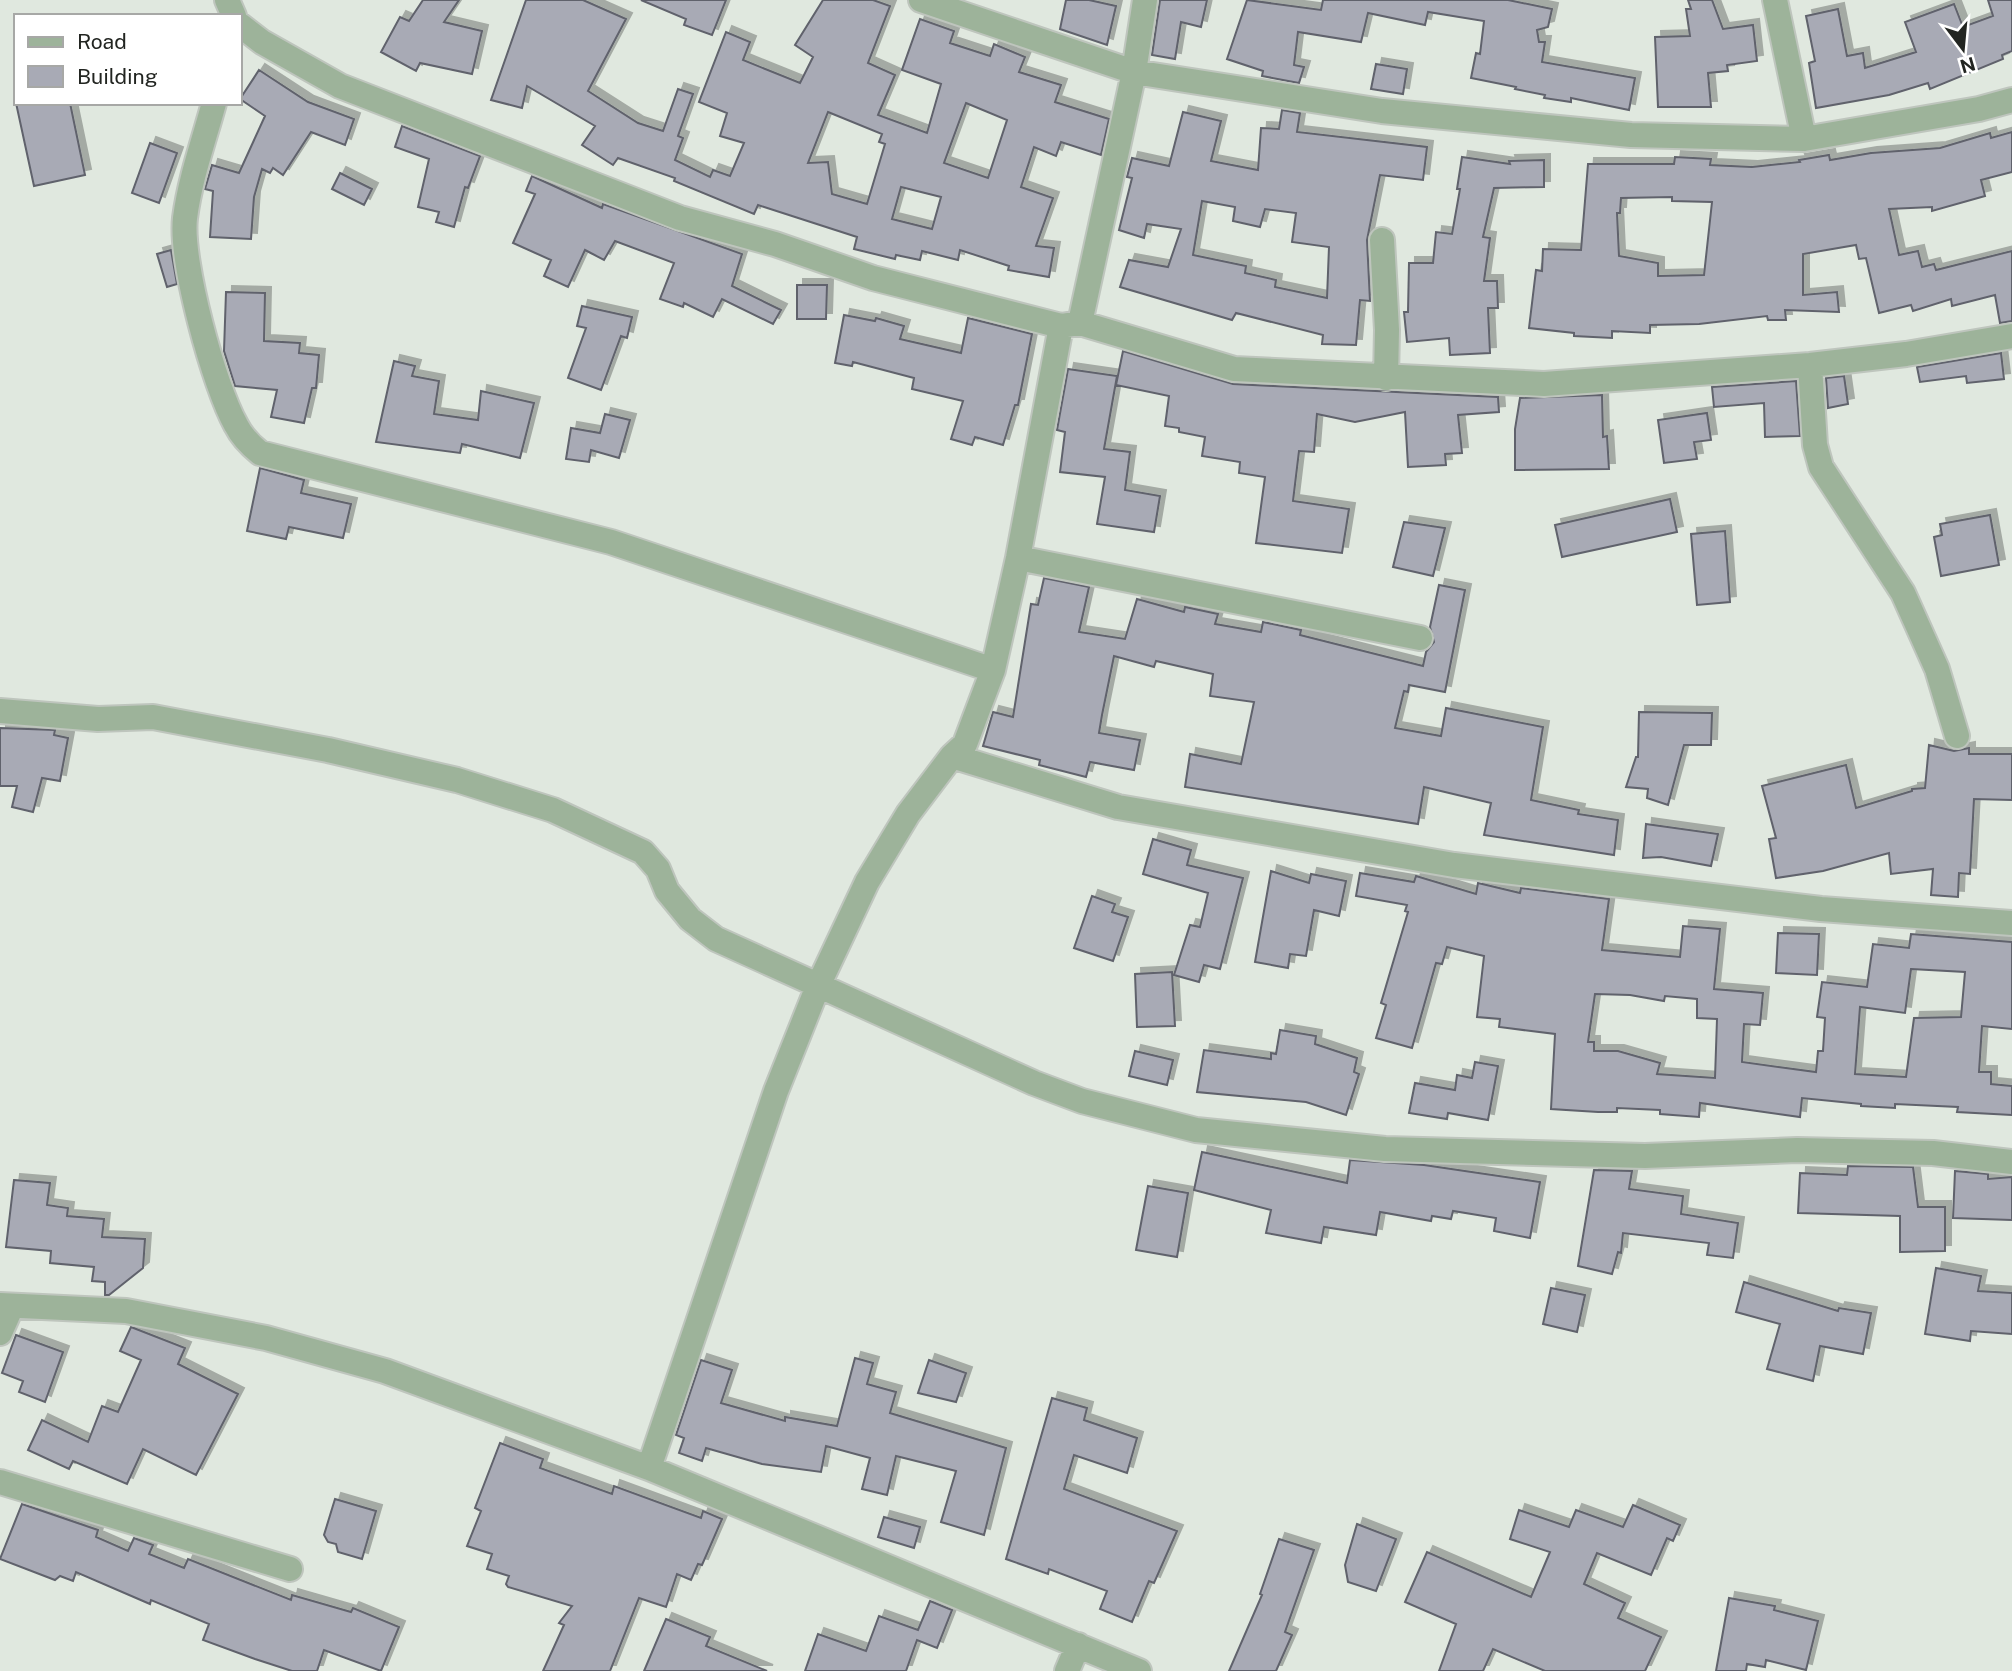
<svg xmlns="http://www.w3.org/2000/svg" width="2012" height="1671" font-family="'Public Sans',sans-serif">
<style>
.building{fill:#a8aab5;stroke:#60626c;stroke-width:2;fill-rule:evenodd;filter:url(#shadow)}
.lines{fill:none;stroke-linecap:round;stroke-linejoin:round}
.street-casing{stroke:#bec5bd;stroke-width:28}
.street{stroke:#9db39a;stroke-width:24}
</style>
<defs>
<filter id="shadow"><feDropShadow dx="6" dy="-6" stdDeviation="0" flood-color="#0004"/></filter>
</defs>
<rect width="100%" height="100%" fill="#e0e8df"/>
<!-- building -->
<path class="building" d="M 423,0 L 459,0 L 444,22 L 482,31 L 472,74 L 420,63 L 416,71 L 381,52 L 400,17 L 409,21 Z
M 526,0 L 583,0 L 626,19 L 588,91 L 638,123 L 663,131 L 678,89 L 693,94 L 678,136 L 683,138 L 675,160 L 710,177 L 713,170 L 730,176 L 744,143 L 720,136 L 727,113 L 699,102 L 726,32 L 750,42 L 743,60 L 800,83 L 813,57 L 795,45 L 823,0 L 873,0 L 890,6 L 868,63 L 895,75 L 878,115 L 927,133 L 941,84 L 902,70 L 920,19 L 954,31 L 950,43 L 990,56 L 994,44 L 1025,57 L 1019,72 L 1061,85 L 1055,102 L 1109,119 L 1101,155 L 1061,142 L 1056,156 L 1034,147 L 1021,187 L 1053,198 L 1036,246 L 1054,248 L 1049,277 L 1008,270 L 1009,266 L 960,250 L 958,260 L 922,251 L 920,260 L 896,255 L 895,259 L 854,249 L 857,237 L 758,205 L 754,214 L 674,181 L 675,178 L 618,158 L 613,165 L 582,145 L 595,126 L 527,86 L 522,108 L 491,100 ZM 966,103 L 1007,120 L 988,178 L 944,163 ZM 828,112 L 882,134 L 879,142 L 885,144 L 867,204 L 832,194 L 828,162 L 808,163 ZM 901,187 L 941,197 L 932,229 L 892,219 Z
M 641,0 L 726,0 L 712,35 L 684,25 L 686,19 Z
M 1066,0 L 1089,0 L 1116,6 L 1107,45 L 1060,29 Z
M 1160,0 L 1207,0 L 1201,27 L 1181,22 L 1175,59 L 1152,55 Z
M 1247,0 L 1321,10 L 1323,0 L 1508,0 L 1552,9 L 1548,27 L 1537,30 L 1539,42 L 1545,42 L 1542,62 L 1635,78 L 1629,110 L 1571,98 L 1571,102 L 1544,98 L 1545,95 L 1515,89 L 1516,87 L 1471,78 L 1476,53 L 1480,54 L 1484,21 L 1428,12 L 1425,25 L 1368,13 L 1361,42 L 1298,32 L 1294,65 L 1304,67 L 1299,83 L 1262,76 L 1263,71 L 1227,59 Z
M 1688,0 L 1712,0 L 1723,29 L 1753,25 L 1757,61 L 1727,65 L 1728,71 L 1708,73 L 1711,107 L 1658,107 L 1655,37 L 1690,36 L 1686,9 L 1691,9 Z
M 1988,0 L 2012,0 L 2012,51 L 2002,55 L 2003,59 L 1930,89 L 1928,83 L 1889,95 L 1816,108 L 1809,63 L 1815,61 L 1806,16 L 1838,9 L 1847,56 L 1863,53 L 1865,68 L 1916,52 L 1905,22 L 1954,4 L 1963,27 L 1993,16 Z
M 1376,64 L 1407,69 L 1403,94 L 1371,89 Z
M 259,70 L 308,102 L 354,119 L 345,145 L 311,132 L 283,175 L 273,168 L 270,173 L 262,169 L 254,197 L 251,239 L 210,237 L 213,191 L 205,189 L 212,165 L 239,173 L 265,116 L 240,99 Z
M 16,103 L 70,103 L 85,175 L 34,186 Z
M 1282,110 L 1300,113 L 1297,132 L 1427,147 L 1423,180 L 1380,175 L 1367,240 L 1370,301 L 1360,300 L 1356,345 L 1322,344 L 1323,335 L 1236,313 L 1232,320 L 1120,287 L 1129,260 L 1168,267 L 1181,229 L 1147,224 L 1144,238 L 1119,230 L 1132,178 L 1127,177 L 1132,158 L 1169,166 L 1183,112 L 1221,121 L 1211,161 L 1258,170 L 1261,128 L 1279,129 ZM 1202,201 L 1235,207 L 1233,221 L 1260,227 L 1265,209 L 1296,213 L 1292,242 L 1329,247 L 1327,298 L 1275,287 L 1276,280 L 1245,273 L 1246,266 L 1193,255 Z
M 402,126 L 480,156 L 468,188 L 465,187 L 454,227 L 436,222 L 439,212 L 418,207 L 429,159 L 395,147 Z
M 2012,132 L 2012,172 L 1981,180 L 1985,196 L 1932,211 L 1932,207 L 1889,209 L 1899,255 L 1918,251 L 1922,267 L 1934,264 L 1936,270 L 2012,251 L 2012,321 L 2000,323 L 1995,295 L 1952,306 L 1951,299 L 1913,311 L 1911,305 L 1879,313 L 1866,258 L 1859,259 L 1856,245 L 1803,254 L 1803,295 L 1837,292 L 1839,312 L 1785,310 L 1786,320 L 1768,320 L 1767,316 L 1699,324 L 1650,325 L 1650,333 L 1612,331 L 1612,338 L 1574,336 L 1574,333 L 1529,328 L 1536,270 L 1542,271 L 1543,249 L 1581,250 L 1588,164 L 1674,164 L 1675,157 L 1711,159 L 1710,165 L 1752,167 L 1800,162 L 1799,160 L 1829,155 L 1830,160 L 1871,153 L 1940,148 L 1990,133 L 1991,138 ZM 1672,197 L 1672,201 L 1712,202 L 1704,275 L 1658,276 L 1658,263 L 1619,256 L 1617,213 L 1620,213 L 1621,198 Z
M 150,143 L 177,153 L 159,203 L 132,193 Z
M 1462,157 L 1510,164 L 1509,161 L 1544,160 L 1544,187 L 1494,188 L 1483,237 L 1490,238 L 1484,281 L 1497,281 L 1498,308 L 1488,308 L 1490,353 L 1450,355 L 1449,338 L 1407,342 L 1404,312 L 1408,312 L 1409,263 L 1433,263 L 1436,232 L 1452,234 L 1460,189 L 1457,189 Z
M 340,173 L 372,189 L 364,205 L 332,189 Z
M 532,176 L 602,208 L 603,204 L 742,254 L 732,286 L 781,310 L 773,324 L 722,299 L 713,317 L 684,303 L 683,307 L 660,299 L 674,263 L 615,241 L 604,260 L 585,250 L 568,287 L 544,276 L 551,260 L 513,243 L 535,194 L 526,191 Z
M 171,250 L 177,284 L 167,287 L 157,254 Z
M 797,285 L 827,285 L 826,319 L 797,319 Z
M 226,292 L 265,293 L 264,341 L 300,343 L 299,353 L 319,355 L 316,388 L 312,388 L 304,423 L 271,417 L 277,390 L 235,386 L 224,351 Z
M 582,306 L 632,317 L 627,338 L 621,336 L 601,390 L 568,378 L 586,328 L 577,326 Z
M 844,315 L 875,321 L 876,318 L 904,326 L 900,339 L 961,353 L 968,318 L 1032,334 L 1018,405 L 1015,405 L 1003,445 L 975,437 L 972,445 L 951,439 L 963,401 L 912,389 L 914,378 L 853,362 L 852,366 L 835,363 Z
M 1123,351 L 1233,384 L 1498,397 L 1499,412 L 1458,415 L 1462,453 L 1445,454 L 1446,465 L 1408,467 L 1405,412 L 1355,422 L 1317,414 L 1314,452 L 1299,451 L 1293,501 L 1349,509 L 1342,553 L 1256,543 L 1265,477 L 1239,473 L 1240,462 L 1202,456 L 1205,437 L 1179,432 L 1179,428 L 1165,426 L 1169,396 L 1116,385 Z
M 2001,353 L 2004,379 L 1967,383 L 1966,376 L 1920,382 L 1917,367 Z
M 394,361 L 415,366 L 412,376 L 439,381 L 434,414 L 478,420 L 481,391 L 534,403 L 520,458 L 462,444 L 460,453 L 376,442 Z
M 1068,369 L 1117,376 L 1104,449 L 1130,452 L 1125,490 L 1160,496 L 1154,532 L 1097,524 L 1105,477 L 1060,472 L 1065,432 L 1057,430 Z
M 1844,376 L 1848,404 L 1828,408 L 1826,378 Z
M 1796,381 L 1800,436 L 1765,437 L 1764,403 L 1714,407 L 1712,387 Z
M 1602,395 L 1603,437 L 1607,436 L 1609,469 L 1515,470 L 1515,429 L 1520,398 Z
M 1707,413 L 1711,440 L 1694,442 L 1697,459 L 1664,463 L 1658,420 Z
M 605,414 L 630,420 L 619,458 L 591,450 L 589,462 L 566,459 L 571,428 L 600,433 Z
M 260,468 L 304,480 L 301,493 L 351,504 L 343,538 L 289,527 L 286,539 L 247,531 Z
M 1670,499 L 1677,532 L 1562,557 L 1555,525 Z
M 1990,515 L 1999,565 L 1941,576 L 1934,537 L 1942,535 L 1940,524 Z
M 1404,522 L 1445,528 L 1433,576 L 1393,567 Z
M 1725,531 L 1730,602 L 1697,605 L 1691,534 Z
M 1044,578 L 1089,587 L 1079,632 L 1125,639 L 1137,599 L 1184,612 L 1185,607 L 1218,614 L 1215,624 L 1261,632 L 1263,622 L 1301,630 L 1300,635 L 1423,666 L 1426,652 L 1434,642 L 1430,627 L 1439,585 L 1465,590 L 1445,692 L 1409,685 L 1408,692 L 1404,691 L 1395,728 L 1441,736 L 1446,708 L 1543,727 L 1531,800 L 1579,810 L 1578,814 L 1618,820 L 1614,855 L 1484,835 L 1491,803 L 1424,787 L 1418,824 L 1185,787 L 1190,754 L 1241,764 L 1254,702 L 1210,696 L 1213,674 L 1156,661 L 1154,667 L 1114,656 L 1102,715 L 1099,733 L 1140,740 L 1134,770 L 1090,762 L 1086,777 L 1039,765 L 1040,760 L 983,746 L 993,712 L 1013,717 L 1031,604 L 1038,605 Z
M 1639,712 L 1712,713 L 1711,745 L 1684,745 L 1668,805 L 1647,798 L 1648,789 L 1626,787 L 1636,757 L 1638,757 Z
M 0,728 L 55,730 L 54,735 L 68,738 L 60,781 L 42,778 L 33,812 L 12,807 L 17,786 L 0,786 Z
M 1929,745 L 1954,751 L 1969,748 L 1969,754 L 2012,754 L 2012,800 L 1974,799 L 1970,874 L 1959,873 L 1958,897 L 1931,895 L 1933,869 L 1891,874 L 1889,853 L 1823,871 L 1776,878 L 1769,839 L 1776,838 L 1762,786 L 1846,765 L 1856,808 L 1912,791 L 1912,789 L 1925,788 Z
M 1646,824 L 1718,834 L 1711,866 L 1661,857 L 1643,858 Z
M 1153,839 L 1191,850 L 1187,865 L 1243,878 L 1220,969 L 1204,965 L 1199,982 L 1174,975 L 1190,925 L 1200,927 L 1208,893 L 1143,874 Z
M 1271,871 L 1309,883 L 1311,874 L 1346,881 L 1339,916 L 1314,910 L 1306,956 L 1290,954 L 1288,968 L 1255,962 Z
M 1360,873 L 1414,882 L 1416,876 L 1476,894 L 1478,883 L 1520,893 L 1521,888 L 1609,899 L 1602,950 L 1680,957 L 1683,926 L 1720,929 L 1714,989 L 1763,993 L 1760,1025 L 1744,1024 L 1742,1062 L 1816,1072 L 1818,1051 L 1823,1051 L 1825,1018 L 1817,1017 L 1822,982 L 1867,987 L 1873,944 L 1909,948 L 1911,934 L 2012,942 L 2012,1029 L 1982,1026 L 1979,1072 L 1991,1072 L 1991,1084 L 2012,1086 L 2012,1115 L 1957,1112 L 1958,1107 L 1895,1104 L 1895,1108 L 1861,1106 L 1861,1104 L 1802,1098 L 1800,1117 L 1700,1103 L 1699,1117 L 1660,1114 L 1660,1110 L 1617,1108 L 1617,1112 L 1598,1112 L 1551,1109 L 1555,1034 L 1499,1027 L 1500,1019 L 1477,1017 L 1484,956 L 1447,947 L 1442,964 L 1436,963 L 1412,1048 L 1376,1038 L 1386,1005 L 1381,1003 L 1408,912 L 1405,911 L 1407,905 L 1356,896 ZM 1911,969 L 1965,972 L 1961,1017 L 1914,1018 L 1906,1077 L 1855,1074 L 1860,1007 L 1905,1013 ZM 1595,994 L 1630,995 L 1664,1001 L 1665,996 L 1697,999 L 1697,1018 L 1717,1019 L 1715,1078 L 1657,1074 L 1660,1063 L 1618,1051 L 1594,1051 L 1594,1042 L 1588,1042 Z
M 1092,896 L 1115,904 L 1112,912 L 1128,917 L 1113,961 L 1074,948 Z
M 1778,933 L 1819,934 L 1817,975 L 1776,973 Z
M 1172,972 L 1175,1026 L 1137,1027 L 1135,974 Z
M 1280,1030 L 1316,1036 L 1315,1044 L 1357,1058 L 1354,1072 L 1359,1074 L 1346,1115 L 1306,1102 L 1197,1092 L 1204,1050 L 1271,1059 L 1271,1053 L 1276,1054 Z
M 1135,1051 L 1173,1060 L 1167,1085 L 1129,1076 Z
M 1475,1062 L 1498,1066 L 1488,1120 L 1448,1113 L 1447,1119 L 1409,1113 L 1415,1083 L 1455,1090 L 1457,1075 L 1472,1078 Z
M 1202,1152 L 1347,1183 L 1350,1160 L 1424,1165 L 1540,1182 L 1530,1238 L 1494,1231 L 1496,1218 L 1453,1211 L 1451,1219 L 1432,1216 L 1431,1221 L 1380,1212 L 1376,1235 L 1324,1227 L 1321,1243 L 1266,1233 L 1271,1210 L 1194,1190 Z
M 1848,1166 L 1913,1167 L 1918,1207 L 1945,1207 L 1945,1251 L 1900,1252 L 1900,1216 L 1798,1213 L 1800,1173 L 1847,1175 Z
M 1594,1170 L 1632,1171 L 1629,1189 L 1683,1196 L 1681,1214 L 1738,1223 L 1733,1258 L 1707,1255 L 1709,1243 L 1623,1233 L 1621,1253 L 1618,1252 L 1612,1274 L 1578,1266 Z
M 1955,1171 L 1988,1174 L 1988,1179 L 2012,1177 L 2012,1220 L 1953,1218 Z
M 14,1180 L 50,1183 L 47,1205 L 68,1208 L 67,1216 L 104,1219 L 102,1237 L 145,1239 L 143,1268 L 109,1295 L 105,1295 L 105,1282 L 92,1281 L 94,1267 L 50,1263 L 51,1251 L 6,1247 Z
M 1148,1186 L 1188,1193 L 1177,1257 L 1136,1250 Z
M 1936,1268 L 1981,1276 L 1978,1291 L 2012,1293 L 2012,1334 L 1971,1331 L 1970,1341 L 1925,1334 Z
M 1744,1282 L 1838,1311 L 1839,1308 L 1871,1313 L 1863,1354 L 1820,1346 L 1813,1381 L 1767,1369 L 1780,1324 L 1736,1312 Z
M 1551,1288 L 1585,1295 L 1577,1332 L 1543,1324 Z
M 131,1327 L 185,1348 L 178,1364 L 238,1394 L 196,1475 L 143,1449 L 127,1484 L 73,1461 L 69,1469 L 28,1450 L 42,1420 L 88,1442 L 102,1406 L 118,1412 L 141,1360 L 120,1351 Z
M 16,1335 L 63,1352 L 45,1402 L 19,1392 L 23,1381 L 2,1373 Z
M 855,1358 L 873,1363 L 867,1384 L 896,1392 L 890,1413 L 1006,1448 L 984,1535 L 941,1522 L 956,1471 L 896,1456 L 887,1495 L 862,1489 L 870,1458 L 826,1446 L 821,1472 L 762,1464 L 706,1448 L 702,1461 L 679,1453 L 684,1438 L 676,1435 L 701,1360 L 732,1370 L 721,1403 L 785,1421 L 785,1417 L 837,1426 Z
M 929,1360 L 966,1373 L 956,1402 L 918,1393 Z
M 1052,1398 L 1087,1408 L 1084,1420 L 1137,1438 L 1127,1473 L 1074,1455 L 1064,1489 L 1177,1531 L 1154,1583 L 1149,1581 L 1132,1622 L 1100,1609 L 1107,1591 L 1049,1569 L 1048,1574 L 1006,1559 Z
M 500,1443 L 543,1459 L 540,1468 L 612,1494 L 614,1486 L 701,1518 L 703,1511 L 722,1519 L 702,1565 L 698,1564 L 691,1580 L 677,1574 L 666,1607 L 639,1598 L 610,1671 L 543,1671 L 564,1625 L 559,1623 L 572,1606 L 508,1587 L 506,1584 L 509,1576 L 487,1569 L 492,1554 L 467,1546 L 481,1511 L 475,1508 Z
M 335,1499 L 376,1511 L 362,1559 L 338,1552 L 336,1544 L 328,1542 L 324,1535 Z
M 22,1504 L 98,1530 L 96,1537 L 128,1551 L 134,1538 L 153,1545 L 149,1554 L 184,1568 L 188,1559 L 291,1600 L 292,1595 L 351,1612 L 353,1608 L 399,1627 L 381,1671 L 324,1650 L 317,1671 L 292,1671 L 255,1659 L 203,1640 L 209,1624 L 151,1600 L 150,1604 L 76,1572 L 73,1581 L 60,1576 L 55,1580 L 0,1559 Z
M 1633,1505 L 1680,1525 L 1673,1541 L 1667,1538 L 1651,1575 L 1597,1553 L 1584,1584 L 1625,1603 L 1618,1618 L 1661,1637 L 1645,1671 L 1545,1671 L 1493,1649 L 1483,1671 L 1439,1671 L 1456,1624 L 1405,1602 L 1427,1552 L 1531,1597 L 1550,1552 L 1510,1539 L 1519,1510 L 1569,1527 L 1576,1510 L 1623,1527 Z
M 884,1517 L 920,1527 L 914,1548 L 878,1537 Z
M 1357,1524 L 1396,1539 L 1376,1591 L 1348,1582 L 1345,1565 Z
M 1279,1539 L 1314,1550 L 1285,1632 L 1292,1635 L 1276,1671 L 1229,1671 L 1262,1595 L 1260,1594 Z
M 1729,1598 L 1775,1606 L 1774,1610 L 1818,1621 L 1806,1670 L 1766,1660 L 1765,1667 L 1747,1664 L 1746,1671 L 1716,1671 Z
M 930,1601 L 952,1610 L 937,1648 L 917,1640 L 906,1671 L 805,1671 L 818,1634 L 866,1651 L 879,1616 L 918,1630 Z
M 666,1619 L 710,1637 L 706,1646 L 767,1671 L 644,1671 Z"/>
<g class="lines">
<defs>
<path id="street" d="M 227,0 L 234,16
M 921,0 L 1134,72 L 1382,111 L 1631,135 L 1804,139 L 1979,109 L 2012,100
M 1775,0 L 1804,139
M 240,25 L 262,42 L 340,86 L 680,218 L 775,244 L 873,278 L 1061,326 L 1080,323 L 1234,369 L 1544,384 L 1810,365 L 1906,354 L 2012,336
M 214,103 C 204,140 190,179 185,218 C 180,261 214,386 236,425 C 242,437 250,445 260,453 L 611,542 L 993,670
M 1382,240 L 1387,330 L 1386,378
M 1080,323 L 1134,72 L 1145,0
M 1810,365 L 1815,445 L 1821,467 L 1903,593 L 1937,669 L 1957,736
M 1018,558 L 1420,638
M 0,711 L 98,719 L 153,717 L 328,750 L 457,780 L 553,810 L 643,852 L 658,869 L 667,891 L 690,919 L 716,939 L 1034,1083 L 1082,1101 L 1196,1130 L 1385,1149 L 1645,1156 L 1797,1150 L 1933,1153 L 2012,1162
M 952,756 L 1118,807 L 1454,865 L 1821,909 L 2012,923
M 0,1305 L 126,1311 L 266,1338 L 385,1371 L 649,1468 L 1139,1671
M 0,1333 L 12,1306
M 649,1468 L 776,1091 L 818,986 L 867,882 L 908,814 L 952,756 L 965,744 L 993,670 L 1018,558 L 1061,326
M 0,1482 L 290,1569
M 1067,1671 L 1078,1645"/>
</defs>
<!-- street casing -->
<use href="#street" class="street-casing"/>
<!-- street -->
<use href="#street" class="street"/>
</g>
<!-- legend -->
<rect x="14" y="14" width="228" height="91" fill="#ffffff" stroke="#a7a8a6" stroke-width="2"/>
<rect x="28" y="37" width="35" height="10" fill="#9db39a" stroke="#a7a8a6" stroke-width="2"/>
<text x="77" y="49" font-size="21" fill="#222521">Road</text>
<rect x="28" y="66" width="35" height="21" fill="#a8aab5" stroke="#a7a8a6" stroke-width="2"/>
<text x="77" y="84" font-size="21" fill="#222521">Building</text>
<!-- north arrow -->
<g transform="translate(1963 49) rotate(164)" stroke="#ffffff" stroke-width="5" paint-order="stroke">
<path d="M0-5L12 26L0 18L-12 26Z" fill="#222521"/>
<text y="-10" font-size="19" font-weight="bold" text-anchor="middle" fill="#222521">N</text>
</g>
</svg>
